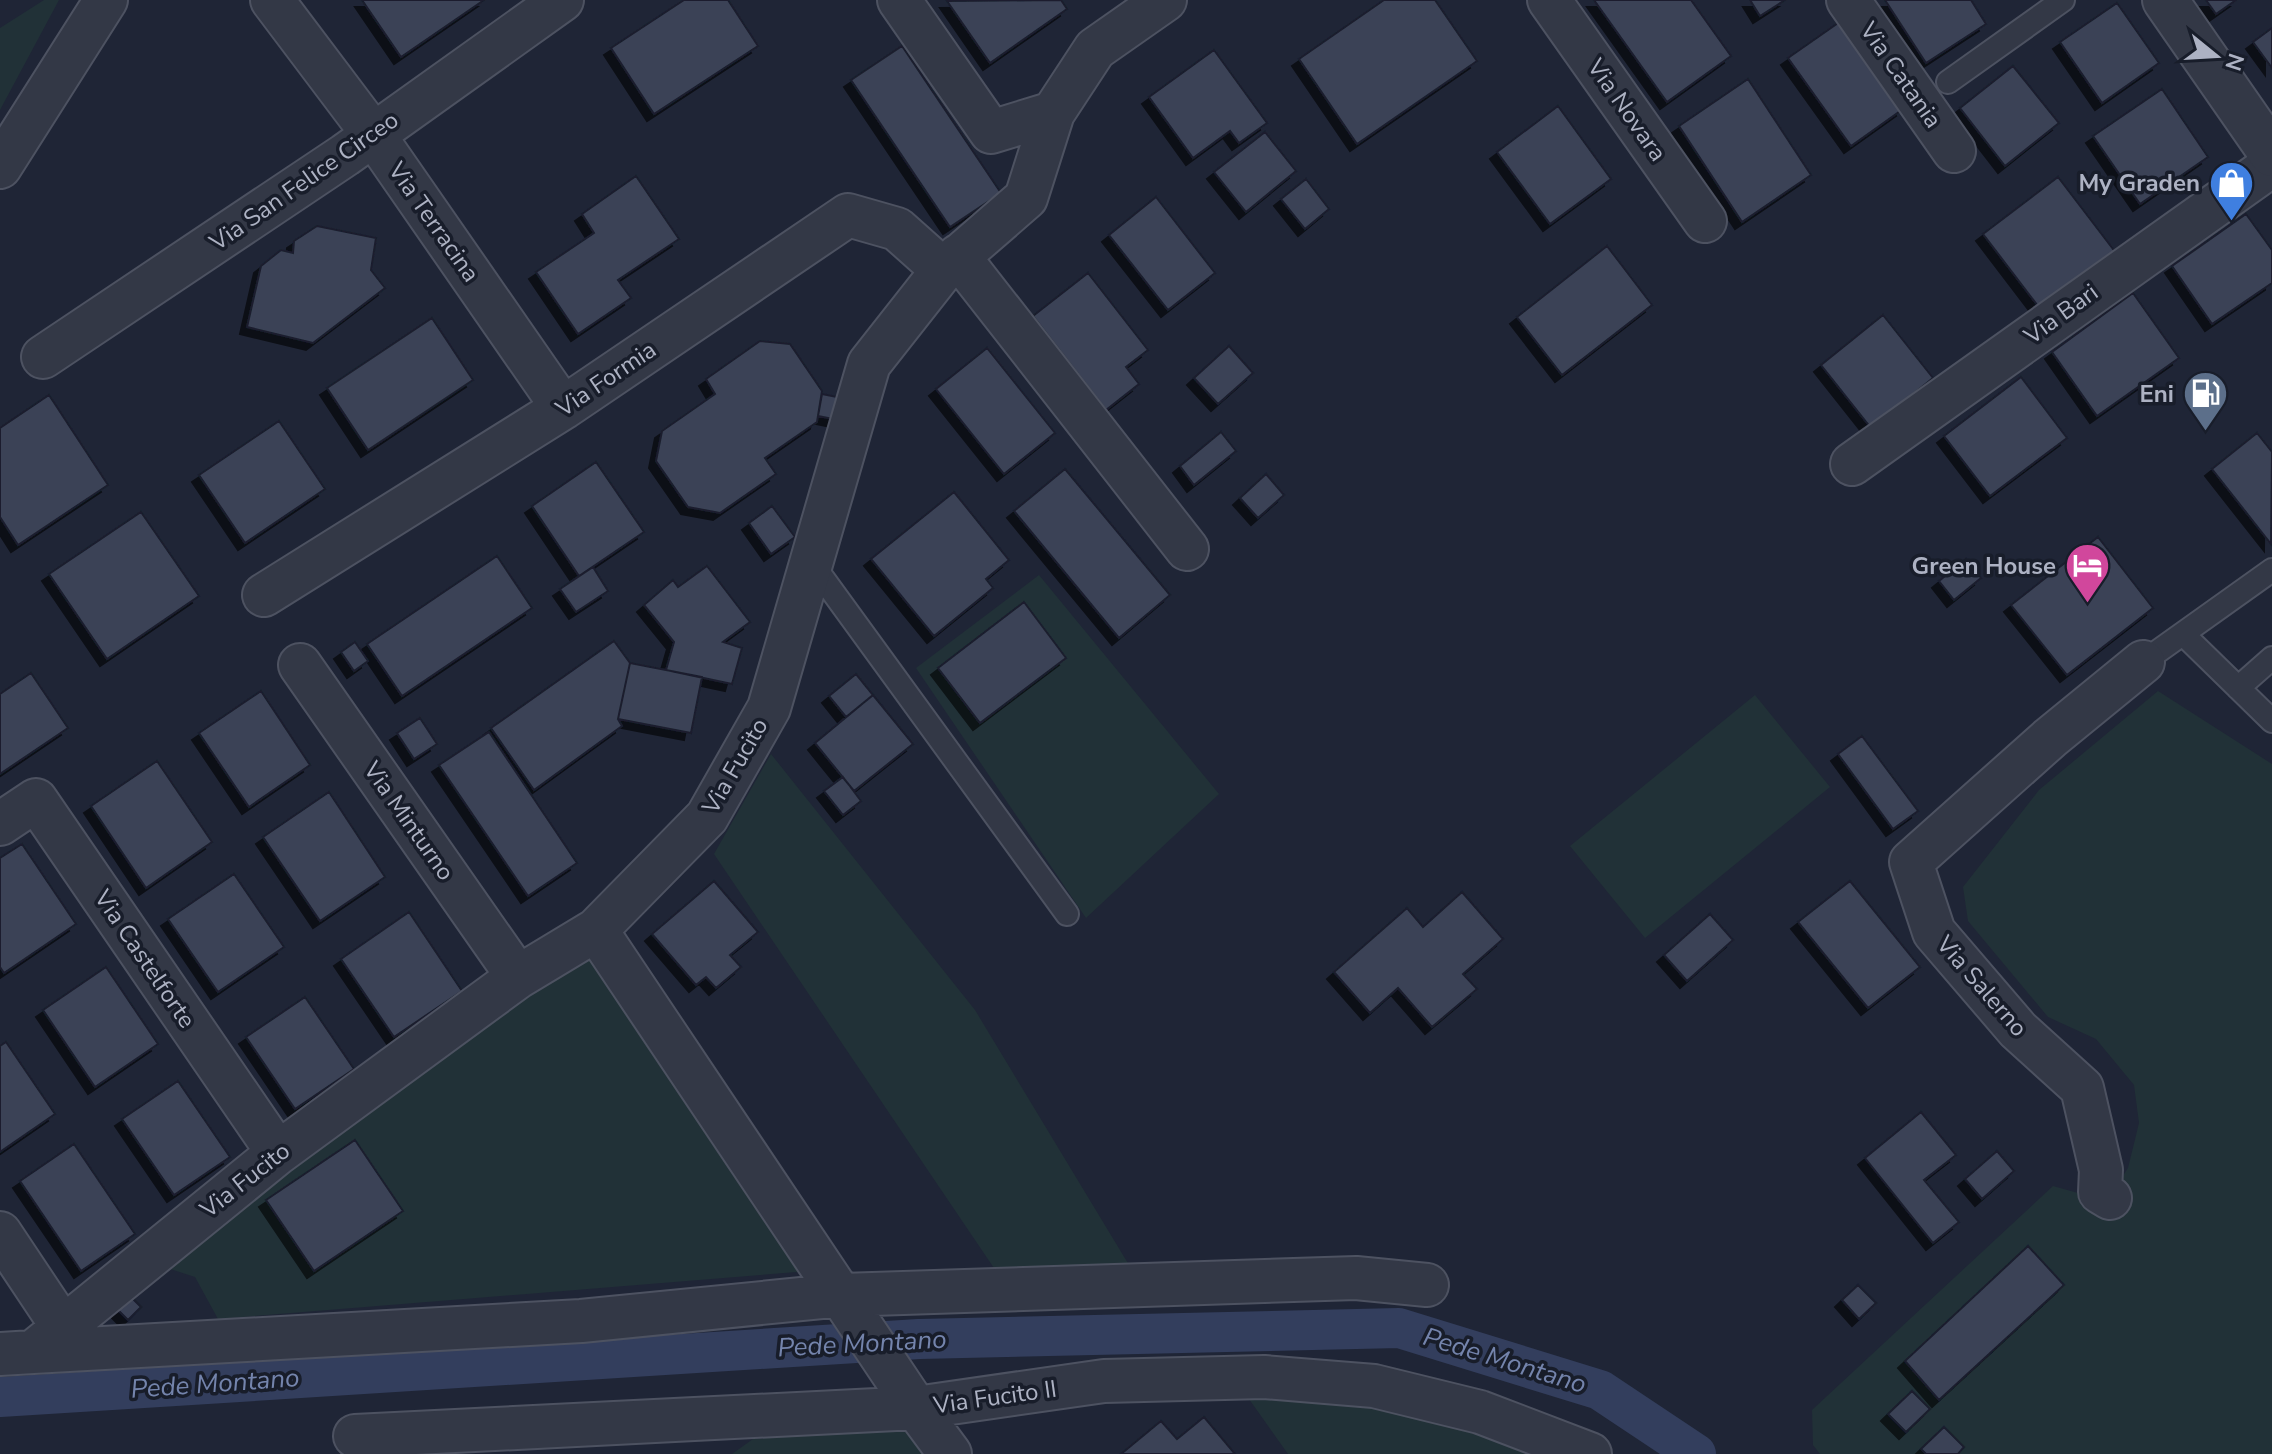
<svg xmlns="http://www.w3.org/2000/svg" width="2272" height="1454" font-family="'Nunito Sans',sans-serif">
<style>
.green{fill:#213137}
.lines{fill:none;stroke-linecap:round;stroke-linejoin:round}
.canal{stroke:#333e5d;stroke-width:40}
.building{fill:#3b4356;stroke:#1a1f2d;stroke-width:2;filter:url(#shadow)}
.service-casing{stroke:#4d5261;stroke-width:26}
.minor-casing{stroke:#4d5261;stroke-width:46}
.tertiary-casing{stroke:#4d5261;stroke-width:48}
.service{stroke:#333846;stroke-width:22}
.minor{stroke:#333846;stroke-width:42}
.tertiary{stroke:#333846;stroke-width:44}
.labels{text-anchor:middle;stroke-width:7;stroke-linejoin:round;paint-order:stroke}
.street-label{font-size:24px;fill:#adb2c3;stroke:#181d2a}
.poi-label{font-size:24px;font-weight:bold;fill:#adb2c3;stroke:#181d2a;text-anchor:end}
.water-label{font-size:26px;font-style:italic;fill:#7484ac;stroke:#181d2a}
</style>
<defs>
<filter id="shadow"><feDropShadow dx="-7" dy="7" stdDeviation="0" flood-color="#0009"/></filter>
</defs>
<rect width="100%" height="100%" fill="#1f2536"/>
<!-- green -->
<path class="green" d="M 44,0 L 59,0 L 0,110 L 0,28 Z
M 1039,575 L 1219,794 L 1086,918 L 916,668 Z
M 2158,691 L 2272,764 L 2272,1454 L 1820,1454 L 1813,1445 L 1812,1410 L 2053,1186 L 2078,1193 L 2113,1191 L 2128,1168 L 2139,1123 L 2134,1085 L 2096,1039 L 2048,1017 L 1968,921 L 1963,887 L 2039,790 Z
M 1755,695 L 1830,787 L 1645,938 L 1570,846 Z
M 771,754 L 975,1010 L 1129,1265 L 998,1274 L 714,854 Z
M 574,959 L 601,962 L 809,1271 L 218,1319 L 195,1277 L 158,1265 Z
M 1244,1392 L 1373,1401 L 1547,1454 L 1288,1454 Z
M 913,1431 L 929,1454 L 732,1454 L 753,1439 L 844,1432 Z"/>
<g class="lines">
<!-- canal -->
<path class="canal" d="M 0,1397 L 919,1339 L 1399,1328 L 1600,1390 L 1696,1454"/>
</g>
<!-- building -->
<path class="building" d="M 362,0 L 484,0 L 401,57 Z
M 684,0 L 728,0 L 758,46 L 654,114 L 611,48 Z
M 1061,0 L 1067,9 L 990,63 L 947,1 Z
M 1384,0 L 1435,0 L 1477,61 L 1357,144 L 1299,59 Z
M 1594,0 L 1691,0 L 1731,56 L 1667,102 Z
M 1750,0 L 1785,0 L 1760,16 Z
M 1885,0 L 1971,0 L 1986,24 L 1926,63 Z
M 2206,0 L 2236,0 L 2216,14 Z
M 2117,3 L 2159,63 L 2102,103 L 2060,42 Z
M 1841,21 L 1903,109 L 1851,146 L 1788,58 Z
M 2272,28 L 2272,68 L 2253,42 Z
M 902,46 L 1001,193 L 950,227 L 851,80 Z
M 1214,50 L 1267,123 L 1239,143 L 1230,131 L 1193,158 L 1149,97 Z
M 2013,66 L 2059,123 L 2005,166 L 1960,108 Z
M 1748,79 L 1811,175 L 1742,222 L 1679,126 Z
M 2162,89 L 2208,157 L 2140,204 L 2093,136 Z
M 1558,106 L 1611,179 L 1550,224 L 1497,152 Z
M 1265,132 L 1296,171 L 1246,212 L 1214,172 Z
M 636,176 L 679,239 L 618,280 L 631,298 L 578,334 L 536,272 L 594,233 L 582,214 Z
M 2058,177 L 2116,253 L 2041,310 L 1983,234 Z
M 1306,179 L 1329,209 L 1305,229 L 1281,199 Z
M 1156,197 L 1215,273 L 1168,310 L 1109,235 Z
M 2246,214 L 2272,250 L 2272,283 L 2212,324 L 2172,266 Z
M 317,226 L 376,238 L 371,270 L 385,288 L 313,343 L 247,327 L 261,266 L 281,250 L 293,253 L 294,241 Z
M 1607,246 L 1652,305 L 1562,375 L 1517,317 Z
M 1088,273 L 1148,350 L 1126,367 L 1139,384 L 1106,410 L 1033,316 Z
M 2133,293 L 2179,358 L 2097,416 L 2052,352 Z
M 1883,315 L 1933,378 L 1871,428 L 1821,365 Z
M 432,318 L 473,380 L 368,450 L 327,388 Z
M 760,341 L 790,344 L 822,391 L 817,422 L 765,458 L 776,474 L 720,513 L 688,507 L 656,461 L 662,431 L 715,394 L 706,379 Z
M 1229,346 L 1253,373 L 1218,404 L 1194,378 Z
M 987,348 L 1055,433 L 1004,474 L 936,389 Z
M 2021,377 L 2067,438 L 1990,496 L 1944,436 Z
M 822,394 L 842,398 L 838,420 L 818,416 Z
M 49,395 L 108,485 L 18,545 L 0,517 L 0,428 Z
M 279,421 L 325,489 L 245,543 L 199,475 Z
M 1221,432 L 1236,451 L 1194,485 L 1180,466 Z
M 2257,433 L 2272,452 L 2271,544 L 2212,469 Z
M 596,462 L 644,532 L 579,576 L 532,506 Z
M 1065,469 L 1170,595 L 1119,638 L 1014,511 Z
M 1266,474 L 1284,495 L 1258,518 L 1240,498 Z
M 954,492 L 1009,560 L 986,579 L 993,588 L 934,636 L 871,559 Z
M 772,506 L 795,537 L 771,554 L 749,523 Z
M 141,512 L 199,596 L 107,659 L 49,574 Z
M 2098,537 L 2153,608 L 2067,675 L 2011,605 Z
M 497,556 L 532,608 L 402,696 L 367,644 Z
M 1966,559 L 1981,578 L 1954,600 L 1939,581 Z
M 707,566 L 750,622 L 723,642 L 742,648 L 732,684 L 666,670 L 674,642 L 644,605 L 673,580 L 678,587 Z
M 593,567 L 608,591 L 576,612 L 560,589 Z
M 1024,602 L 1066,658 L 980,723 L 938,668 Z
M 614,641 L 630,663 L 618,719 L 622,726 L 534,790 L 491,728 Z
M 355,642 L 368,661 L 354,671 L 341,652 Z
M 630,663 L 702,677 L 691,733 L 618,719 Z
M 31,673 L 68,728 L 0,774 L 0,694 Z
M 856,674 L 873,695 L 846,717 L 829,696 Z
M 261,691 L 310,765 L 249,807 L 199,733 Z
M 873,695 L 913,744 L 854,791 L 815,743 Z
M 420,718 L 437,744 L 414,759 L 397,733 Z
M 489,732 L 577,863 L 528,896 L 439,765 Z
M 1862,736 L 1918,811 L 1893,829 L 1838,754 Z
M 157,761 L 212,842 L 146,888 L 91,806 Z
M 843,777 L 861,801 L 843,815 L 824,791 Z
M 329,792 L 385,877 L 320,921 L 263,837 Z
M 22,844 L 76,924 L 4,973 L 0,967 L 0,858 Z
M 234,874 L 284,947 L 218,992 L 168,919 Z
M 714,881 L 758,932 L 730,955 L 741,967 L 716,988 L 706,977 L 696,985 L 652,934 Z
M 1850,881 L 1920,967 L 1868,1008 L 1798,922 Z
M 1462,892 L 1503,939 L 1463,974 L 1477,989 L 1432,1027 L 1398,988 L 1370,1013 L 1334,972 L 1407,908 L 1423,927 Z
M 409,912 L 462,991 L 394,1037 L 341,959 Z
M 1710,914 L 1733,940 L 1687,981 L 1664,955 Z
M 106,967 L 158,1044 L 95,1087 L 43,1010 Z
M 305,997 L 354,1069 L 295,1109 L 246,1037 Z
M 6,1042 L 55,1114 L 0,1152 L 0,1046 Z
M 178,1081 L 230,1157 L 174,1195 L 122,1119 Z
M 1921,1112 L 1956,1155 L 1924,1180 L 1959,1222 L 1933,1243 L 1865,1158 Z
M 355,1140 L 403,1211 L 314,1271 L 266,1200 Z
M 74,1144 L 135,1234 L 81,1271 L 20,1181 Z
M 1997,1151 L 2014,1171 L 1982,1199 L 1965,1179 Z
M 2028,1246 L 2064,1285 L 1939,1400 L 1905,1361 Z
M 1858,1285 L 1876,1303 L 1859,1319 L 1842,1300 Z
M 127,1293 L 141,1307 L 128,1320 L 114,1306 Z
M 1912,1391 L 1930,1409 L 1906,1432 L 1888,1414 Z
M 1204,1417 L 1235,1454 L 1121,1454 L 1161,1421 L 1177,1439 Z
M 1944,1427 L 1964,1447 L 1958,1454 L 1926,1454 L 1921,1449 Z"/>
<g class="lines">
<defs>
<path id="service" d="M 1948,82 L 2063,0
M 811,562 L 1067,914
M 2183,634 L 2272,721
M 2143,662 L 2272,570
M 2238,688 L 2272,658"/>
<path id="minor" d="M 272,0 L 373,134 L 563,408
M 899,0 L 991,132 L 1053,113
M 1549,0 L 1705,221
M 1848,0 L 1954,151
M 0,167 L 106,0
M 958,256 L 1187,549
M 43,357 L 345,155 L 562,0
M 1852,464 L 2272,165
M 264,595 L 563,408 L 848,215 L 897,229 L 943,270
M 300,665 L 518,977
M 0,824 L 36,800 L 278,1153
M 596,930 L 916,1408 L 1104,1381 L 1264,1377 L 1374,1386 L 1480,1412 L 1590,1454
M 2110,1198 L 2100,1192 L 2101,1170 L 2082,1088 L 2018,1030 L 1934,932 L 1911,862 L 2050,738 L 2143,662
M 0,1233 L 62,1326
M 33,1352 L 581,1321 L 842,1295 L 1356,1278 L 1427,1285
M 0,1354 L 33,1352 L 278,1153 L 518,977 L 596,930 L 707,817 L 769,708 L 869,364 L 943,270 L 1026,198 L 1053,113 L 1095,49 L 1165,0
M 355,1436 L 916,1408 L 950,1454"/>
<path id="tertiary" d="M 2165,0 L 2272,154"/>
</defs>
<!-- service casing -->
<use href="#service" class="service-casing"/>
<!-- minor casing -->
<use href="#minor" class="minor-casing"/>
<!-- tertiary casing -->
<use href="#tertiary" class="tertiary-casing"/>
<!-- service -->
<use href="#service" class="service"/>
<!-- minor -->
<use href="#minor" class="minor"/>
<!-- tertiary -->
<use href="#tertiary" class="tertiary"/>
</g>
<!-- icons -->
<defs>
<symbol id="shop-pin" viewBox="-11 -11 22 30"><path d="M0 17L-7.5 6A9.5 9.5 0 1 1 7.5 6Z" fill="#3f7fe0" stroke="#181d2a"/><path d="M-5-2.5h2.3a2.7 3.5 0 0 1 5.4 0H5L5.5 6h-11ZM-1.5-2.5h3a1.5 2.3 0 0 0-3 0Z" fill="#fff"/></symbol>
<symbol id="fuel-pin" viewBox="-11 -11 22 30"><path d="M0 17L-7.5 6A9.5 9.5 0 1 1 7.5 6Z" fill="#5c6f8a" stroke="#181d2a"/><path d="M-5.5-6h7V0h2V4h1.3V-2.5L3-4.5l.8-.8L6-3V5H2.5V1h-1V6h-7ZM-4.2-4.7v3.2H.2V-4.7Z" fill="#fff"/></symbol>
<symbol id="hotel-pin" viewBox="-11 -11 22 30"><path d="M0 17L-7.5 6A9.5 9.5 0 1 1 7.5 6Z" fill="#d1479c" stroke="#181d2a"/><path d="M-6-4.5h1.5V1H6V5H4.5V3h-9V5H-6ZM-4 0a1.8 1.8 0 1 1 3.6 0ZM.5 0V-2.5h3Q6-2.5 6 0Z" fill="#fff"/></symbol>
</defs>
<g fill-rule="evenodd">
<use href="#shop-pin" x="2206" y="158" width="51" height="69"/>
<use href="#fuel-pin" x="2180" y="368" width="51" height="69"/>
<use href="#hotel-pin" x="2062" y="540" width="51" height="69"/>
</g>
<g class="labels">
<!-- street labels -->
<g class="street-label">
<text transform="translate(1901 75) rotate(55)" y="8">Via Catania</text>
<text transform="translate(1627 110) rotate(55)" y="8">Via Novara</text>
<text transform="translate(304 181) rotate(-35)" y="8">Via San Felice Circeo</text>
<text transform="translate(434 222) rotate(55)" y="8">Via Terracina</text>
<text transform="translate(2061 314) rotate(-36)" y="8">Via Bari</text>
<text transform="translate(606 379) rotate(-34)" y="8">Via Formia</text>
<text transform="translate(735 766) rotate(-60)" y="8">Via Fucito</text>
<text transform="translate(409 821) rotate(55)" y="8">Via Minturno</text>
<text transform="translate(145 959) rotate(56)" y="8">Via Castelforte</text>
<text transform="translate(1982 986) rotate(49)" y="8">Via Salerno</text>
<text transform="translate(245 1180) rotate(-38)" y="8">Via Fucito</text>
<text transform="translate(995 1397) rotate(-8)" y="8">Via Fucito II</text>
</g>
<!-- poi labels -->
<g class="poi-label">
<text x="2200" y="191">My Graden</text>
<text x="2174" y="402">Eni</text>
<text x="2056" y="574">Green House</text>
</g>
<!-- water labels -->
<g class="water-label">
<text transform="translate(862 1343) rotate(-3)" y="9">Pede Montano</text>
<text transform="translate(1505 1360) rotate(17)" y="9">Pede Montano</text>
<text transform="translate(215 1383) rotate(-4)" y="9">Pede Montano</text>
</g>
</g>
<!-- north arrow -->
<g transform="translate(2216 56) rotate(108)" stroke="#181d2a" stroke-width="6" paint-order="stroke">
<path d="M0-6L14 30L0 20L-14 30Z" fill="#adb2c3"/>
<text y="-12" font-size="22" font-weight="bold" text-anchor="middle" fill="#adb2c3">N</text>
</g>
</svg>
